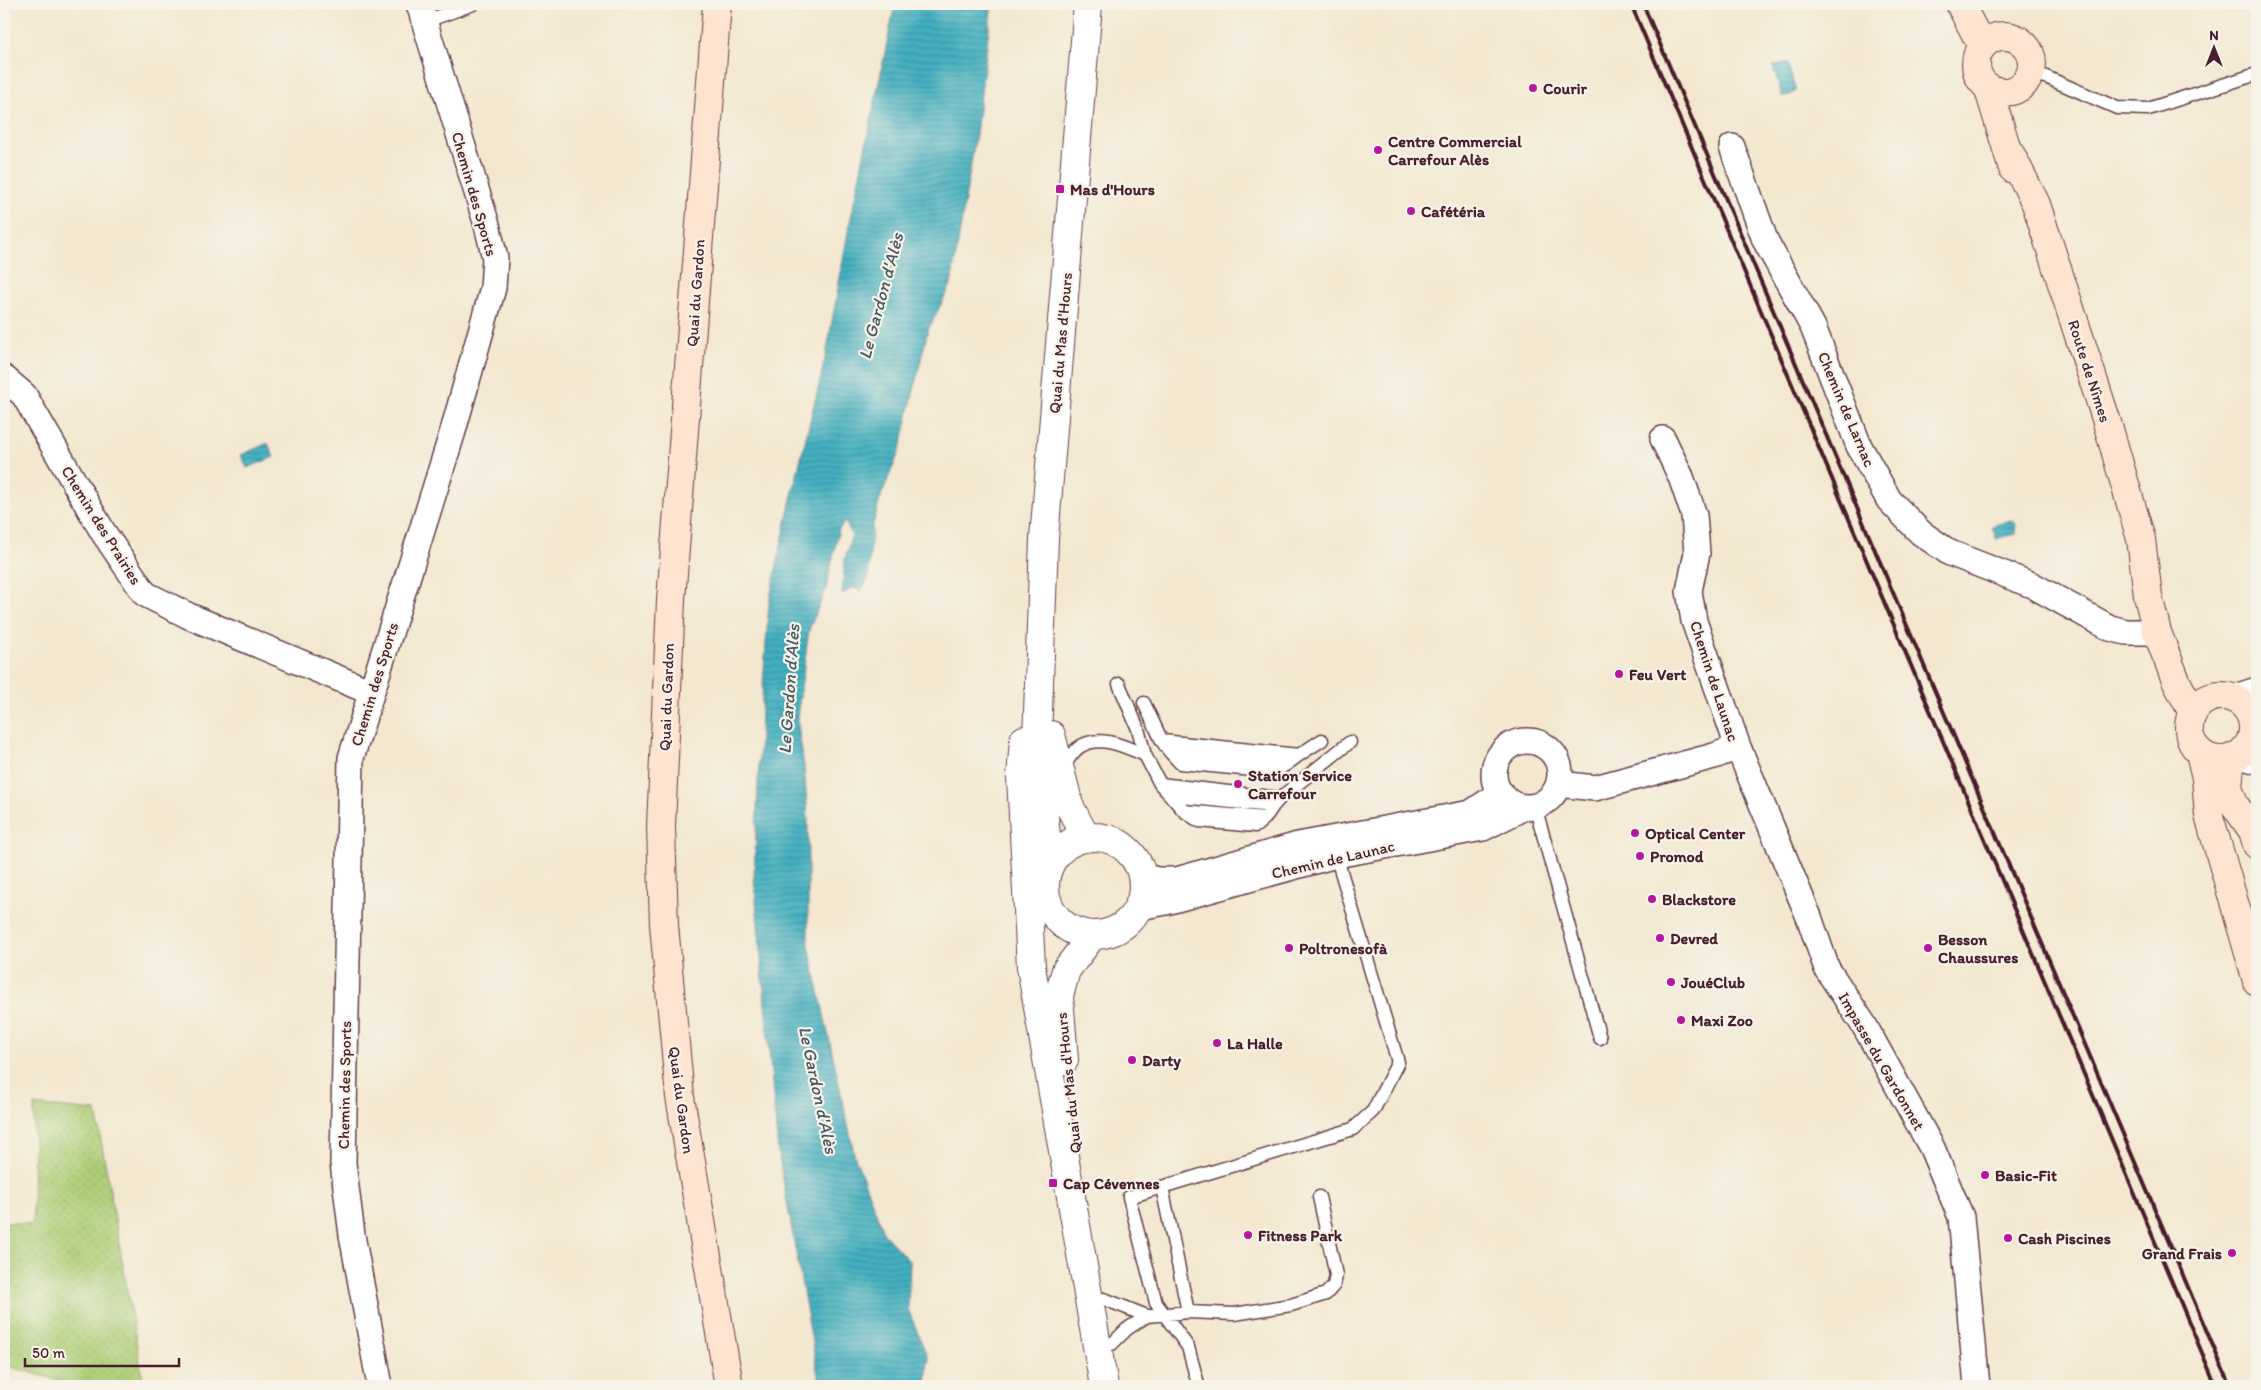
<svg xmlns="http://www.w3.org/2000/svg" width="2261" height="1390" font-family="Itim,sans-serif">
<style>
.garden{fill:url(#garden-dots);stroke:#7a7650}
.water{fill:url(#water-rules);stroke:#466876}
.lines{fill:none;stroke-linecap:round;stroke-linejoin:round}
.service-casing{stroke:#633d44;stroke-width:15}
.minor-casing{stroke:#633d44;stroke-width:28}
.tertiary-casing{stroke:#633d44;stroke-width:30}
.secondary-casing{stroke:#633d44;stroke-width:30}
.service{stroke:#fff;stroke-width:12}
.minor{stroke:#fff;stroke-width:25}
.tertiary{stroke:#fff;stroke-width:28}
.secondary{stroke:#fde4d1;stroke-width:28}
.rail{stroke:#4a1f2b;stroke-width:4}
.poi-dot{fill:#b5179e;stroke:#f7f3e8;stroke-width:2}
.labels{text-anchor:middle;stroke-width:4.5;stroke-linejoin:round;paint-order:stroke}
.poi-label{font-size:16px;font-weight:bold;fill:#4a1f2b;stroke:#f7f3e8;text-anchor:start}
.street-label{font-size:16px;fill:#4a1f2b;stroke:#f7f3e8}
.water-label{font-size:18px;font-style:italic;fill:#475967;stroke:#f7f3e8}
</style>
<defs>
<pattern id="garden-dots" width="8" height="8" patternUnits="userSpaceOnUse" patternTransform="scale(1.25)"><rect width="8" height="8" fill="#abcd75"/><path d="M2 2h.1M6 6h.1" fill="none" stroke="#95b065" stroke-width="1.8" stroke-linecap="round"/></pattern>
<pattern id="water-rules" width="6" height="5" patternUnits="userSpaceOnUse" patternTransform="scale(1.25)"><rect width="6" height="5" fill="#43b0c0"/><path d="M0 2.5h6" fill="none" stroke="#3a8f9c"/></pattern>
</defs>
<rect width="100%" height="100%" fill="#f7f3e8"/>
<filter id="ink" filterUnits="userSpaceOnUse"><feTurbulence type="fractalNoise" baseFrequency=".02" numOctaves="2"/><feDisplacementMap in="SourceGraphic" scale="10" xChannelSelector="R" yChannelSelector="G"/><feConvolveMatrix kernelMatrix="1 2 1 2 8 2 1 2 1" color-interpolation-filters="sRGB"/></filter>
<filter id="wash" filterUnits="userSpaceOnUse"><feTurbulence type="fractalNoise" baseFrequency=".0096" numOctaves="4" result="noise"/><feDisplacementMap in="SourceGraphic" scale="20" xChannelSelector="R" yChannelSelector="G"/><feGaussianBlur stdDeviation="1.12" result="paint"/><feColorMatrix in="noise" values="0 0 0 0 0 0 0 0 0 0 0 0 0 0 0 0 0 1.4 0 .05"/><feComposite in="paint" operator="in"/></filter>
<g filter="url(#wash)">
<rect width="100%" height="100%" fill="#f3e7cf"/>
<!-- garden -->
<path class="garden" d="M 34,1105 L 96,1111 L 144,1386 L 78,1386 L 4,1365 L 4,1222 L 33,1224 Z"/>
<!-- water -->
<path class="water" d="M 895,4 L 992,4 L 976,134 L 951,285 L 928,330 L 900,450 L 881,496 L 872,528 L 868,580 L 861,591 L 853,588 L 842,594 L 845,558 L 852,535 L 845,522 L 839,529 L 826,589 L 809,630 L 797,718 L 804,766 L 808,819 L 808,941 L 855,1157 L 884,1234 L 910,1262 L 908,1309 L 928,1358 L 926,1386 L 820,1386 L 778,1152 L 754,878 L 761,712 L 769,602 L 791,499 L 826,355 L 848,232 Z
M 1787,62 L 1796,91 L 1790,95 L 1782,96 L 1773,66 Z
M 268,443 L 274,457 L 247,468 L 241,455 Z
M 2011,520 L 2016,524 L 2015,534 L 1996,539 L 1992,526 Z"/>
</g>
<g filter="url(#ink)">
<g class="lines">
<defs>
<path id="service" d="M 424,22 L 473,4
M 2032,71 L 2117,108 L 2148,109 L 2257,74
M 1119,684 L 1138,729 L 1145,755 L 1160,784 L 1280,798 L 1350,742
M 1144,703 L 1162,741 L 1299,755 L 1322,740
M 1162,741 L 1169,751 L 1287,764 L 1299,755
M 1169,751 L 1180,763 L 1274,772 L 1287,764
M 1061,770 C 1067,762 1073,750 1081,746 C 1101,734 1126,747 1145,755
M 1160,784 L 1171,796 L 1273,806 L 1280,798
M 1171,796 L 1184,811 L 1265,818 L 1273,806
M 1535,806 L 1600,1038
M 1184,811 L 1199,821 L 1256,826 L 1265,818
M 1162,1187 L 1188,1312
M 1104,1299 L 1147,1316
M 1112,1344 L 1127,1329 L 1147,1316 L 1188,1312 L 1234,1314 L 1291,1305 L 1326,1294 L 1334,1285 L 1336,1275 L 1319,1197
M 1198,1384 L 1188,1347 L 1156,1303 L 1129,1197 L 1353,1129 L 1373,1111 L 1398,1062 L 1336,855"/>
<path id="minor" d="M 1732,147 L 1765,240 L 1813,327 L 1859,446 L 1889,500 L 1921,533 L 1950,553 L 2032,585 L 2110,628 L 2126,632 L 2157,632
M 4,378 L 24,395 L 103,532 L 145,594 L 189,616 L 371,692
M 2232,698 L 2257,690
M 2252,722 L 2257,711
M1494 774a33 33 0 1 1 66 0a33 33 0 1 1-66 0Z
M 1738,747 L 1809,917 L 1827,969 L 1864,1025 L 1932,1148 L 1961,1217 L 1977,1386
M 2238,755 L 2257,761
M 1559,784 L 1595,788 L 1714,756 L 1738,747 L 1694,621 L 1689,591 L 1697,553 L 1694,515 L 1681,477 L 1663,439
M 1142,875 L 1156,880 L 1177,880 L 1298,845 L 1471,813 L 1501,793
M 1139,907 L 1166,902 L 1336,855 L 1483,828 L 1524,807
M 380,1386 L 352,1235 L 343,1163 L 351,758 L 453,431 L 493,288 L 495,258 L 487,225 L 419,4"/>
<path id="tertiary" d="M 1051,735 L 1069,805 L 1086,838
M 1024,740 L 1021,777 L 1031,967 L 1104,1386
M1045 886a49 49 0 1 1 98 0a49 49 0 1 1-98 0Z
M 1049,867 L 1037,741 L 1044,539 L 1088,4
M 1064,1060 L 1059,996 L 1066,970 L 1093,935"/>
<path id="secondary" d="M 717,4 L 671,600 L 661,826 L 664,925 L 680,1097 L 729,1386
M 1960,4 L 1982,46
M1976 64a28 28 0 1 1 56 0a28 28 0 1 1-56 0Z
M 1988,87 L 2013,169
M 2010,153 L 2036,204 L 2106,419 L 2141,539 L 2148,596 L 2157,632 L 2177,683 L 2193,713
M2189 728a32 32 0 1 1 64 0a32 32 0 1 1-64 0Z
M 2200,753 L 2206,778 L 2209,816 L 2257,981
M 2231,758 L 2228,787 L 2234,804 L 2253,831 L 2257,845"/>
</defs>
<!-- service casing -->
<use href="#service" class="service-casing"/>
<!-- minor casing -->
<use href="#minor" class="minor-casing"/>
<!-- tertiary casing -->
<use href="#tertiary" class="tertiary-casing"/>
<!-- secondary casing -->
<use href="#secondary" class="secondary-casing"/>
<!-- service -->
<use href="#service" class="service"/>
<!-- minor -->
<use href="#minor" class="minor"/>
<!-- tertiary -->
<use href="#tertiary" class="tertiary"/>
<!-- secondary -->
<use href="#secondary" class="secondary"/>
<!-- rail -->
<path class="rail" d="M 1631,4 L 2216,1386
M 1643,4 L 2230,1386"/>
</g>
</g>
<!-- markers -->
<g class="poi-dot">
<circle cx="1533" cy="88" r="5"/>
<circle cx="1378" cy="150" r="5"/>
<rect x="1055" y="184" width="10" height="10" rx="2.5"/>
<circle cx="1411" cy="211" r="5"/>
<circle cx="1619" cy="674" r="5"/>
<circle cx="1238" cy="784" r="5"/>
<circle cx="1635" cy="833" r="5"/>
<circle cx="1640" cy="856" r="5"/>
<circle cx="1652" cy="899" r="5"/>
<circle cx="1660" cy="938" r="5"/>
<circle cx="1289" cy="948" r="5"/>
<circle cx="1928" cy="948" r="5"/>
<circle cx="1671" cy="982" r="5"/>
<circle cx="1681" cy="1020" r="5"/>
<circle cx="1217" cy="1043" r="5"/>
<circle cx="1132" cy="1060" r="5"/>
<circle cx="1985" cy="1175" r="5"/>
<rect x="1048" y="1178" width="10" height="10" rx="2.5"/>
<circle cx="1248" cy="1235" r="5"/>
<circle cx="2008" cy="1238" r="5"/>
<circle cx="2232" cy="1253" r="5"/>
</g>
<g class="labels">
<!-- poi labels -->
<g class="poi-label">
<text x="1543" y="94">Courir</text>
<text x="1388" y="147">Centre Commercial<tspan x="1388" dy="18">Carrefour Alès</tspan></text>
<text x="1070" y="195">Mas d'Hours</text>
<text x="1421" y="217">Cafétéria</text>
<text x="1629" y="680">Feu Vert</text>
<text x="1248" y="781">Station Service<tspan x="1248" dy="18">Carrefour</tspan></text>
<text x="1645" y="839">Optical Center</text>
<text x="1650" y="862">Promod</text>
<text x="1662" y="905">Blackstore</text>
<text x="1670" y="944">Devred</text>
<text x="1938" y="945">Besson<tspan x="1938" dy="18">Chaussures</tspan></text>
<text x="1299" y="954">Poltronesofà</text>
<text x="1681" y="988">JouéClub</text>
<text x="1691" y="1026">Maxi Zoo</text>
<text x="1227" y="1049">La Halle</text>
<text x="1142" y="1066">Darty</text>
<text x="1995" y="1181">Basic-Fit</text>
<text x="1063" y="1189">Cap Cévennes</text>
<text x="1258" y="1241">Fitness Park</text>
<text x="2018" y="1244">Cash Piscines</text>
<text x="2222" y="1259" text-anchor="end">Grand Frais</text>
</g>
<!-- street labels -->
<g class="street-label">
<text transform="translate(475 194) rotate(74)" y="6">Chemin des Sports</text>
<text transform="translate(695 293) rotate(-86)" y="6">Quai du Gardon</text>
<text transform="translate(1060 343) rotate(-85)" y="6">Quai du Mas d'Hours</text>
<text transform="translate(2090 371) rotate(72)" y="6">Route de Nîmes</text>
<text transform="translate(1847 409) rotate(67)" y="6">Chemin de Larnac</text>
<text transform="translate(102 525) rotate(58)" y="6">Chemin des Prairies</text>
<text transform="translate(1715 681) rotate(72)" y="6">Chemin de Launac</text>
<text transform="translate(374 684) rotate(-73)" y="6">Chemin des Sports</text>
<text transform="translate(666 697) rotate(-88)" y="6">Quai du Gardon</text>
<text transform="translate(1333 859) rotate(-13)" y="6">Chemin de Launac</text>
<text transform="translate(1882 1061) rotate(60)" y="6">Impasse du Gardonnet</text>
<text transform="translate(1068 1083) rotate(-96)" y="6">Quai du Mas d'Hours</text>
<text transform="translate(344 1085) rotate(-89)" y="6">Chemin des Sports</text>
<text transform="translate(682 1100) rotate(82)" y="6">Quai du Gardon</text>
</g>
<!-- water labels -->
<g class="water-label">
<text transform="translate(881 296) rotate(-75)" y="6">Le Gardon d'Alès</text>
<text transform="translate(789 689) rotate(-86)" y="6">Le Gardon d'Alès</text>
<text transform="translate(818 1090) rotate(78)" y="6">Le Gardon d'Alès</text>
</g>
</g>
<!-- margin -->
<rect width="2261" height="1390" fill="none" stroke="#f7f3e8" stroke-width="20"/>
<!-- north arrow -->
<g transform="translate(2214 48)" stroke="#f7f3e8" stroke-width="4" paint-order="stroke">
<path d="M0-4L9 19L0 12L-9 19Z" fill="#4a1f2b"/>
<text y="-8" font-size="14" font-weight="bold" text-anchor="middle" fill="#4a1f2b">N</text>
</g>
<!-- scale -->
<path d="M25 1358v8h154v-8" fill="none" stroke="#4a1f2b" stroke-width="2.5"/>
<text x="32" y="1358" font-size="15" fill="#4a1f2b" stroke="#f7f3e8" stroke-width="4" paint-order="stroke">50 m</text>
</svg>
